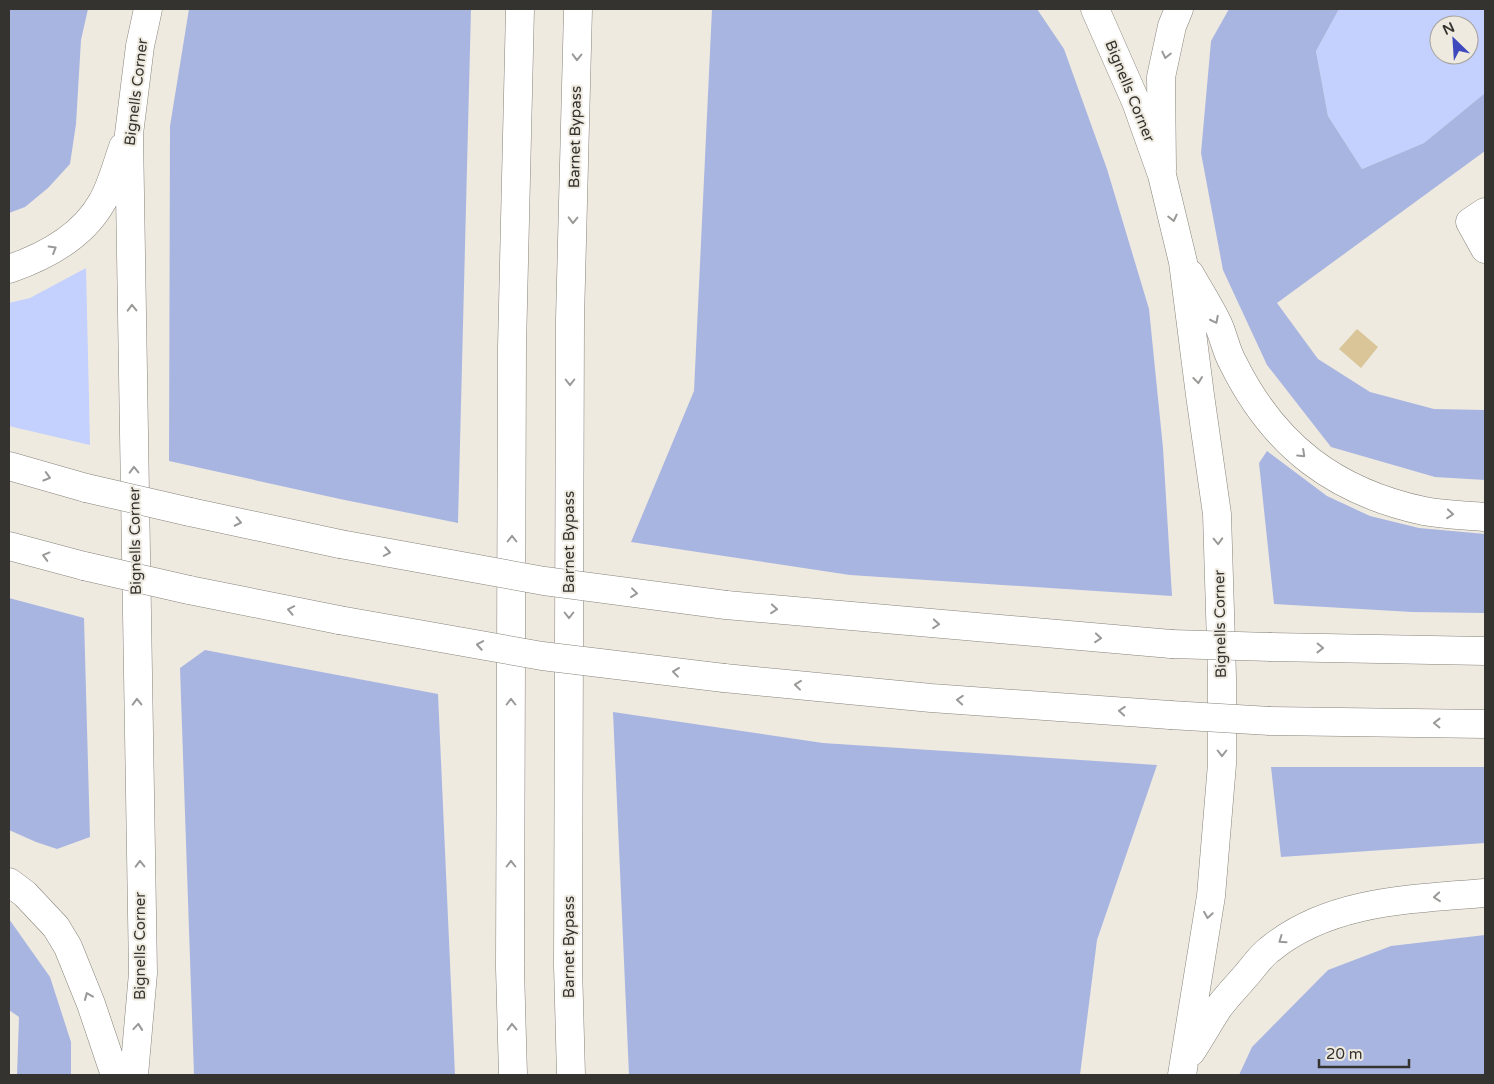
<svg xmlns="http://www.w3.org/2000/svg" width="1494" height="1084" font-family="'Varela Round',sans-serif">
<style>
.green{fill:#c4d0fd;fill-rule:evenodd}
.forest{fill:#a9b5e1}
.building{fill:#d9c597}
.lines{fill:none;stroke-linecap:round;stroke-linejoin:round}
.minor-casing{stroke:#87837a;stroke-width:29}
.highway-casing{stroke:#87837a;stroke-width:29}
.minor{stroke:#fff;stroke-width:28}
.highway{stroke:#fff;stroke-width:28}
.highway-bridge-casing{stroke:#87837a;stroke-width:29;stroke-linecap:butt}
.highway-bridge{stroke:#fff;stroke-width:28}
.oneway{stroke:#9a9997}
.labels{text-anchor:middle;stroke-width:4;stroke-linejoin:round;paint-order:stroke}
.street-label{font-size:15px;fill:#35332f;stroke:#eeeae0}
</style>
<rect width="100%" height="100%" fill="#eeeae0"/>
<!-- green -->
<path class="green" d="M 1339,9 L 1485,9 L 1485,93 L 1424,143 L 1362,169 L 1328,116 L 1316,51 ZM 1439,25 L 1469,25 L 1469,55 L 1439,55 Z
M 86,268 L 90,445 L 9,426 L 9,303 L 30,298 Z"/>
<!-- forest -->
<path class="forest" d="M 9,9 L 88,9 L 81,40 L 76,124 L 70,164 L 48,188 L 25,207 L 9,213 Z
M 189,9 L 471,9 L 458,523 L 340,499 L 169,461 L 170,126 Z
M 712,9 L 1037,9 L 1064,49 L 1107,169 L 1149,309 L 1163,448 L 1172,596 L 850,575 L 631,542 L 694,391 Z
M 1229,9 L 1339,9 L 1316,51 L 1328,116 L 1362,169 L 1424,143 L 1485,93 L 1485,151 L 1277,303 L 1318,359 L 1370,392 L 1434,409 L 1485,410 L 1485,480 L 1435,477 L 1331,447 L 1267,365 L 1223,270 L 1201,153 L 1211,41 Z
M 1267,451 L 1327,496 L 1370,516 L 1419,528 L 1485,534 L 1485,613 L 1412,612 L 1274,604 L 1259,463 Z
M 9,598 L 84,618 L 90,837 L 57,849 L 36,842 L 9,830 Z
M 205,650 L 438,694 L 455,1075 L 194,1075 L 180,668 Z
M 613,712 L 823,743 L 1157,765 L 1097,940 L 1080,1075 L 629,1075 Z
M 1271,767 L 1485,767 L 1485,843 L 1281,857 Z
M 9,919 L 50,977 L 71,1042 L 71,1075 L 17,1075 L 19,1017 L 9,1010 Z
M 1485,935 L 1485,1075 L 1239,1075 L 1252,1047 L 1328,970 L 1391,946 Z"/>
<!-- building -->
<path class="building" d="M 1357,329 L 1378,347 L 1361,368 L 1339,349 Z"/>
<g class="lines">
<defs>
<path id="minor" d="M 1162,169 L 1161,77 L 1172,26 L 1179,9
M 1485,212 L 1470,222 L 1485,249"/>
<path id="highway" d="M 1095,9 L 1136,102 L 1162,175 L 1183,262 L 1200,395 L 1217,514 L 1222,677 L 1222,764 L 1211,896 L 1182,1075
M 9,269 C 44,257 83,236 102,202 C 111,187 117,164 123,147
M 1190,274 C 1199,290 1210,307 1218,324 C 1224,337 1226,351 1233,363 C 1274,446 1335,492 1424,511 C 1444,515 1465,515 1485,517
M 9,466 L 86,488
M 190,512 L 340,544
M 9,546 L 84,566
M 189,590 L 339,620
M 726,605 L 1171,644
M 1271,647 L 1485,651
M 724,678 L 931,698 L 1170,715
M 1270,721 L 1485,724
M 9,882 L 25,894 L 56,927 L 68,947 L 91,1004 L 115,1075
M 1191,1052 C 1201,1037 1209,1022 1219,1007 C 1228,995 1239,984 1249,972 C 1255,965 1261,956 1269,950 C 1329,900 1412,899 1485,893
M 134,1075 L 143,973 L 129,134 L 140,46 L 148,9
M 513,1075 L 510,968 L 512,347 L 520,9
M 571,1075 L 568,966 L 570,319 L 578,9"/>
</defs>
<!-- minor casing -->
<use href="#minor" class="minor-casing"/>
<!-- highway casing -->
<use href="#highway" class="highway-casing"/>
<!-- minor -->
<use href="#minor" class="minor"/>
<!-- highway -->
<use href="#highway" class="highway"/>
<defs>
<path id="highway-bridge" d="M 86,488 L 190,512
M 340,544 L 544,581 L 726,605
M 84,566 L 189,590
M 339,620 L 542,656 L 724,678
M 1171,644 L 1271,647
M 1170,715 L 1270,721"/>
</defs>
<!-- highway-bridge casing -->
<use href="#highway-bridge" class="highway-bridge-casing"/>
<!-- highway-bridge -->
<use href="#highway-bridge" class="highway-bridge"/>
</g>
<!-- one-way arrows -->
<defs><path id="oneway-chevron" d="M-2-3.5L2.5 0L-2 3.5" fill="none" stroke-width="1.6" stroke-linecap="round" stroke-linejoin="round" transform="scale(1.25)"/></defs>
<g class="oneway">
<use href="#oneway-chevron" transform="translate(1166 55) rotate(103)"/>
<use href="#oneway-chevron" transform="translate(577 57) rotate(91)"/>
<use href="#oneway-chevron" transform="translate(1173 218) rotate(77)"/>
<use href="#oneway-chevron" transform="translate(573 220) rotate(91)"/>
<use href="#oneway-chevron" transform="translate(53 249) rotate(-31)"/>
<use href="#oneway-chevron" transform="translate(132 308) rotate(-91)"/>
<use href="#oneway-chevron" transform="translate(1215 320) rotate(63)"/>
<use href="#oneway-chevron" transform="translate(1198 380) rotate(83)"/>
<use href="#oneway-chevron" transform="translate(570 382) rotate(90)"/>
<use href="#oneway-chevron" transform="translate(1302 454) rotate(43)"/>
<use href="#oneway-chevron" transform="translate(134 470) rotate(-91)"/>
<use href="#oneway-chevron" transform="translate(47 477) rotate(16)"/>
<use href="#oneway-chevron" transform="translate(1450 514) rotate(5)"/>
<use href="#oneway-chevron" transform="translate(238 522) rotate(12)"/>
<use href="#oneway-chevron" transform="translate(512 539) rotate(-90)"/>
<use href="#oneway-chevron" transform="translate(1218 541) rotate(88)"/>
<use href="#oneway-chevron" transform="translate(387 552) rotate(10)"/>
<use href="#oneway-chevron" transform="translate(46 556) rotate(-165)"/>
<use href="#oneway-chevron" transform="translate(634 593) rotate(7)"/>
<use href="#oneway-chevron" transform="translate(774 609) rotate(5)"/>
<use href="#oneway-chevron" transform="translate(291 610) rotate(-169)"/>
<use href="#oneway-chevron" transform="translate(569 615) rotate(90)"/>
<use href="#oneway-chevron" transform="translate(936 624) rotate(5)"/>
<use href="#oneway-chevron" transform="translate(1098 638) rotate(5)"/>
<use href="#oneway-chevron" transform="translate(480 645) rotate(-170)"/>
<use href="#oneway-chevron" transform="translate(1320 648) rotate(1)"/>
<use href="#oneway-chevron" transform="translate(676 672) rotate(-173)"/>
<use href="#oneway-chevron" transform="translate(798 685) rotate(-174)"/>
<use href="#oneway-chevron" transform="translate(960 700) rotate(-176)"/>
<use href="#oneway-chevron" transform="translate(137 702) rotate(-91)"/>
<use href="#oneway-chevron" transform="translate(511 702) rotate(-90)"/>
<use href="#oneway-chevron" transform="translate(1122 711) rotate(-176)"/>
<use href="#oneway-chevron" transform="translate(1437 723) rotate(-179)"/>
<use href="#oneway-chevron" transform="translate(1222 753) rotate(90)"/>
<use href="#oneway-chevron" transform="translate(140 864) rotate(-91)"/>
<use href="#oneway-chevron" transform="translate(511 864) rotate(-90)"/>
<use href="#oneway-chevron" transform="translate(1437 897) rotate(175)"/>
<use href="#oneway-chevron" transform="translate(1208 915) rotate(99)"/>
<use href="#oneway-chevron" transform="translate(1282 940) rotate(145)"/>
<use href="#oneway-chevron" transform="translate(88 996) rotate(-113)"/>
<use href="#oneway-chevron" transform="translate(138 1027) rotate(-85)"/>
<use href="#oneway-chevron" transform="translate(512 1027) rotate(-91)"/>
</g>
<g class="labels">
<!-- street labels -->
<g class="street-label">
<text transform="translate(1130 91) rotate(68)" y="5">Bignells Corner</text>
<text transform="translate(136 92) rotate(-83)" y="5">Bignells Corner</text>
<text transform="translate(575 137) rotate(-89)" y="5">Barnet Bypass</text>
<text transform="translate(135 541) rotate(-91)" y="5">Bignells Corner</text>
<text transform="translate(569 542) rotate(-90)" y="5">Barnet Bypass</text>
<text transform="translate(1220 624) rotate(-91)" y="5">Bignells Corner</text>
<text transform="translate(140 946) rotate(-90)" y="5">Bignells Corner</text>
<text transform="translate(569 947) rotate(-90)" y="5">Barnet Bypass</text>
</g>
</g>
<!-- border -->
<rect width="1494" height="1084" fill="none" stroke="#35332f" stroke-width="20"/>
<!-- north arrow -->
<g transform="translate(1454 40) rotate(335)"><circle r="24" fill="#eeeae0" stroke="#a4a199"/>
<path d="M0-4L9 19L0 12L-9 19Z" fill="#3e49bd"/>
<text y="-8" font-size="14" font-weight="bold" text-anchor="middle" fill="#35332f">N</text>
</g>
<!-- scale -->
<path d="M1319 1059v8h90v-8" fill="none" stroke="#35332f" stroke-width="2.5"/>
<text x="1326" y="1059" font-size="15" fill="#35332f" stroke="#eeeae0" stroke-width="4" paint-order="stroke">20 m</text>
</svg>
